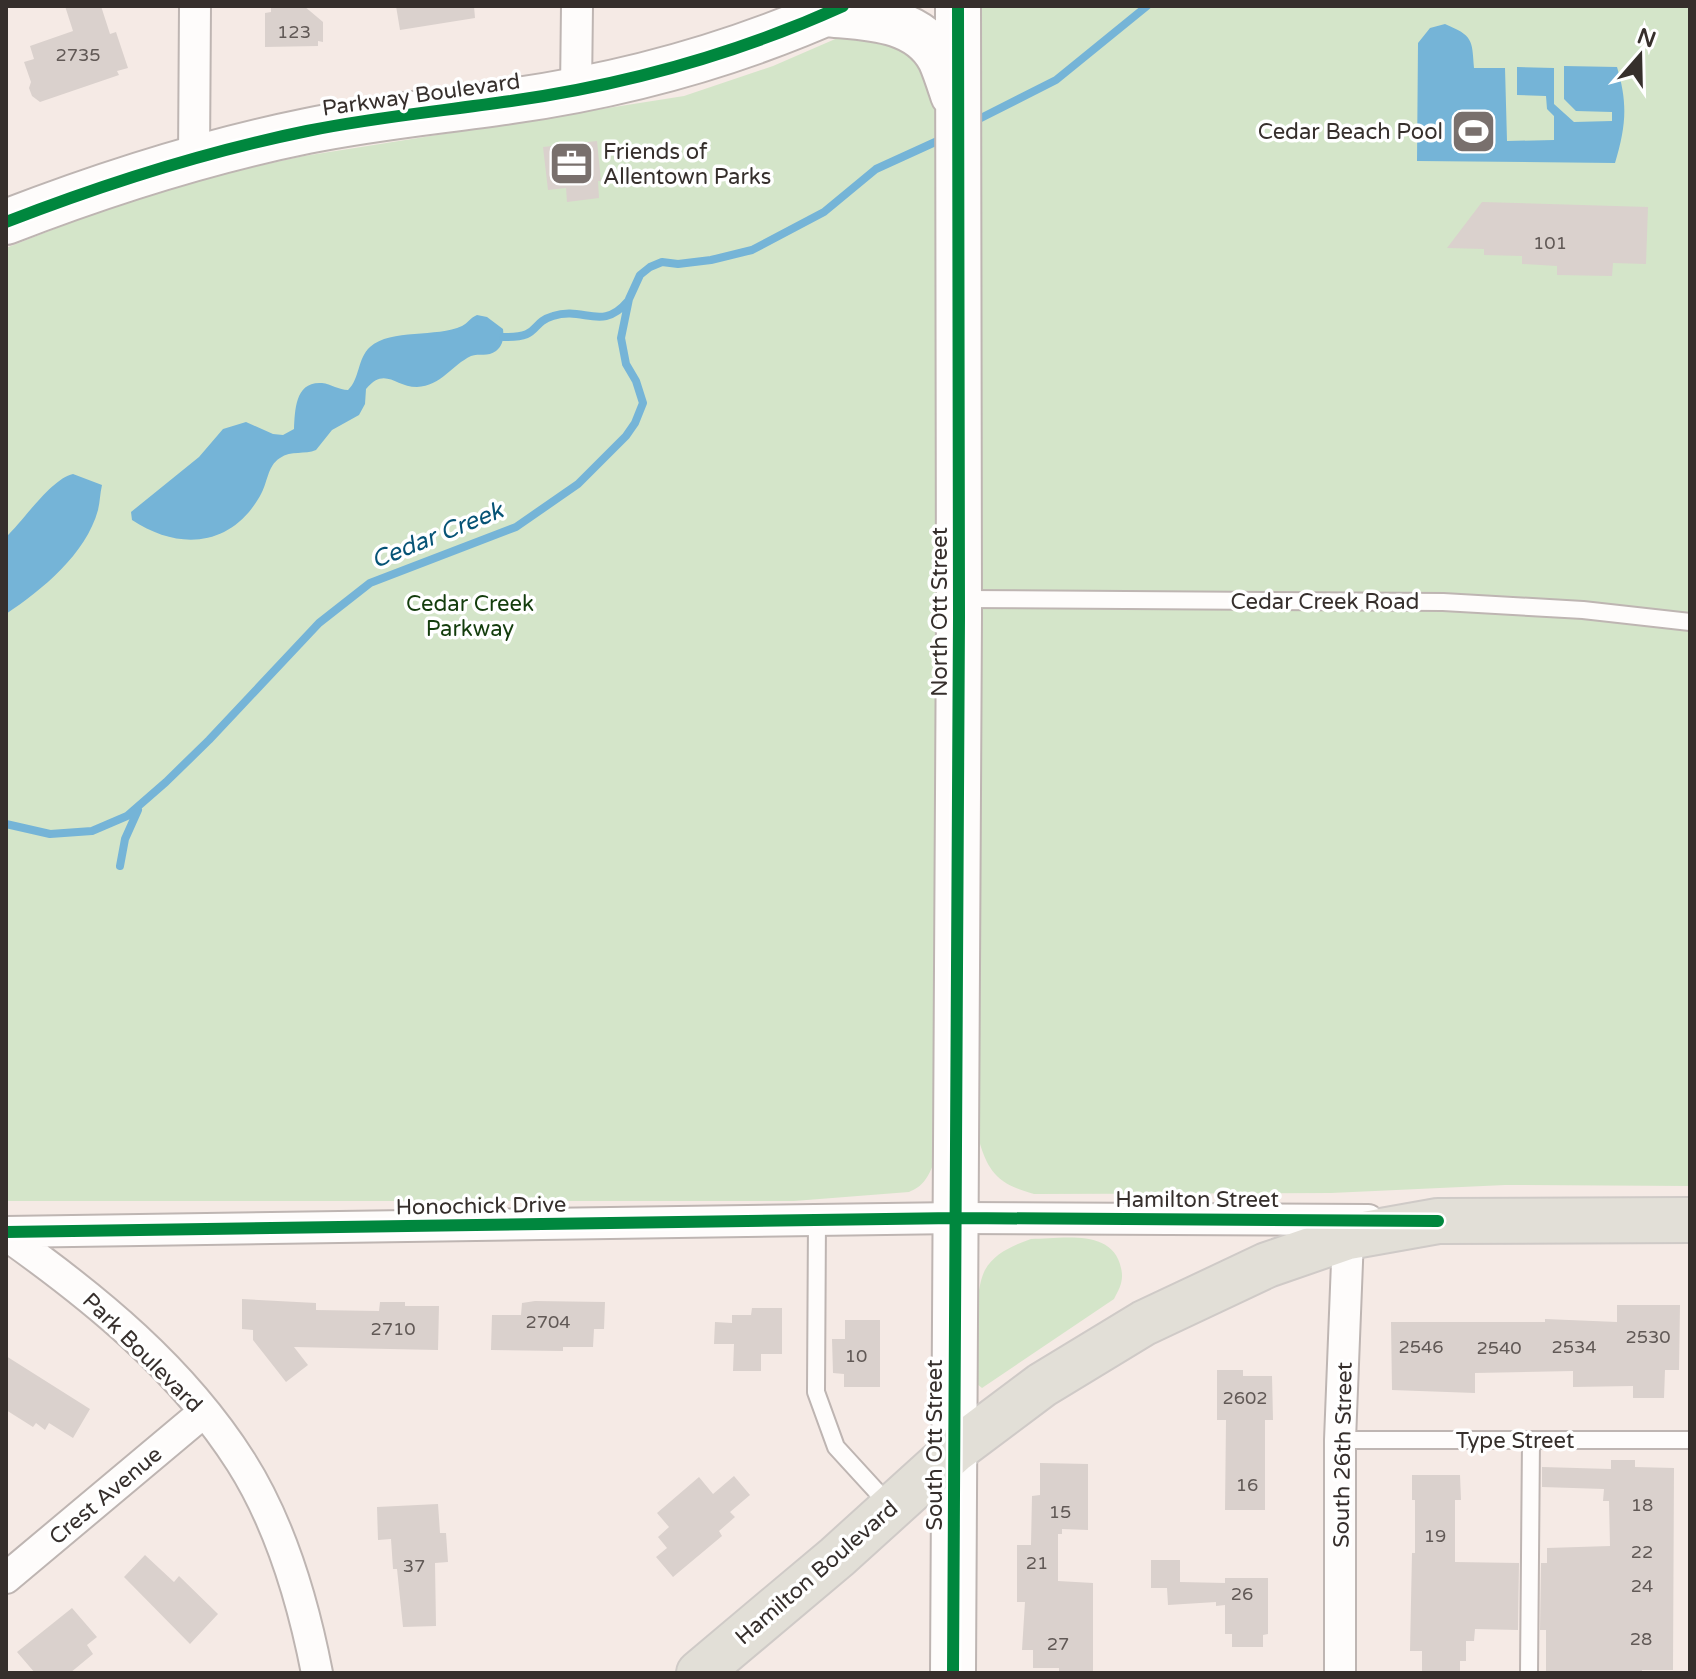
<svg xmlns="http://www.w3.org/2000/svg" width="1696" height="1679" font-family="'Varela Round',sans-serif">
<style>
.green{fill:#d4e5c9}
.water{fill:#75b4d7}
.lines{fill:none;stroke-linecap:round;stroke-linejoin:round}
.stream{stroke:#75b4d7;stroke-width:8}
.building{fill:#dad1cd}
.lane-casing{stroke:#beb5b2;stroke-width:20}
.street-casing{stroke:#beb5b2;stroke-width:34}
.secondary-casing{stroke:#beb5b2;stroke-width:48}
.primary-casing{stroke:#cfcac7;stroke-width:48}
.lane{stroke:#fefcfb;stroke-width:16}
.street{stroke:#fefcfb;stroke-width:30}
.secondary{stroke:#fefcfb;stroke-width:44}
.primary{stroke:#e2dfd7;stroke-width:44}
.cycleway-casing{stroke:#fff;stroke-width:17}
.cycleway{stroke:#00873e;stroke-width:12}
.labels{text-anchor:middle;stroke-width:7;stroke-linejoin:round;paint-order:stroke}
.number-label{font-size:18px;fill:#615956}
.street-label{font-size:22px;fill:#362f2c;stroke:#fff}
.poi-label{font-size:22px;fill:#362f2c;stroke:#fff;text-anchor:end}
.park-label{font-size:22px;fill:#143d0d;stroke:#fff}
.water-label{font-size:24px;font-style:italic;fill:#065376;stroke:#fff}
</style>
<rect width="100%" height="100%" fill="#f5eae5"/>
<!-- green -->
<path class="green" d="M 980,6 L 1690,6 L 1690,1186 L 1505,1185 L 1331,1193 L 1034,1194 C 998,1184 988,1173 978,1137 Z
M 878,28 L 938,78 L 933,1165 C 927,1179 923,1186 909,1192 L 794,1201 L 6,1201 L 6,248 L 100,211 L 196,179 L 304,156 L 684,96 L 773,66 L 856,30 Z
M 1031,1239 C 1061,1239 1113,1228 1121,1268 C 1124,1280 1120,1288 1114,1299 L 982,1388 L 977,1384 C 977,1356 973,1292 985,1270 C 994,1253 1014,1245 1031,1239 Z"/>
<!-- water -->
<path class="water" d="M 1445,24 C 1473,36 1472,39 1474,68 L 1505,68 L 1507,141 L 1554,140 L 1554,116 L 1547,109 L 1546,96 L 1517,95 L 1517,67 L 1554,68 L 1554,104 L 1574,122 L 1612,121 L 1612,112 L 1576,111 L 1564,99 L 1564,66 L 1617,67 C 1628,104 1626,126 1615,163 L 1417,161 L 1418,43 L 1430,28 Z
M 477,315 L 487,317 L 503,329 C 504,337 503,346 496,351 C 488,357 479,353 471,356 C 452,365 441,386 417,387 C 395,387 385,366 366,389 L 365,404 L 359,415 L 332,430 L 316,450 C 305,455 291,450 280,458 C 267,466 268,483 260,496 C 231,547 179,551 132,520 L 131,512 L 199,457 L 223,429 L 246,422 L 273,434 L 283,435 L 294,429 C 295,410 295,381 322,383 C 331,384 339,390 348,390 C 360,379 357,359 370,347 C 391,328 437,338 462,326 C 468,323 470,318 477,315 Z
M 73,474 L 102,485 C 100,493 100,502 98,510 C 86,554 42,590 6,614 L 6,537 C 24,520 51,479 73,474 Z"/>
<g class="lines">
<!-- stream -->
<path class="stream" d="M 973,122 L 1056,80 L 1147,6
M 503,337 C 542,338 529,323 553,316 C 584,306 602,332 628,301
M 6,824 L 50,834 L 92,831 L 127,816 L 166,782 L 209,740 L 319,623 L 370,583 L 516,527 L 578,484 L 626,436 L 635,423 L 643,403 L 636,381 L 626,364 L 621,338 L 629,299 L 640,275 L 650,267 L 662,262 L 678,264 L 711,260 L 752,250 L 824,212 L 876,169 L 944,138
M 120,866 L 125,839 L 138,810"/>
</g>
<!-- building -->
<path class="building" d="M 65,6 L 101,6 L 110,34 L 116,32 L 128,68 L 117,71 L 119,75 L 40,102 L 32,96 L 29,88 L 31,82 L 24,62 L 34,59 L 30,46 L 73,31 Z
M 271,6 L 304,6 L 323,22 L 323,42 L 318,41 L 318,46 L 265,47 L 265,13 L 271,12 Z
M 396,6 L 474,6 L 475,18 L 400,30 Z
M 597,141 L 601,181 L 598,181 L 599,198 L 567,202 L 566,188 L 548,190 L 543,147 Z
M 1482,202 L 1648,207 L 1646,264 L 1613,263 L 1612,276 L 1557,275 L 1557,266 L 1522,264 L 1522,256 L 1484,255 L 1484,249 L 1447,248 Z
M 242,1299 L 316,1303 L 316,1310 L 379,1311 L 380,1302 L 405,1302 L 405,1306 L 439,1306 L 438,1350 L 294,1347 L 308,1365 L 286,1382 L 253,1340 L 253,1330 L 242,1329 Z
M 535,1301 L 605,1302 L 604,1329 L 594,1329 L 593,1347 L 563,1347 L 563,1351 L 491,1350 L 492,1315 L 521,1315 L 522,1303 Z
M 1617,1305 L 1680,1305 L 1679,1370 L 1665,1370 L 1664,1398 L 1633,1398 L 1633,1386 L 1573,1387 L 1573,1371 L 1475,1373 L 1475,1393 L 1392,1390 L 1391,1322 L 1545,1322 L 1545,1319 L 1617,1322 Z
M 752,1308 L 782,1308 L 782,1354 L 761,1354 L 761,1371 L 733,1371 L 734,1344 L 714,1344 L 715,1322 L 732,1323 L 732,1315 L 751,1315 Z
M 845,1320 L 880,1320 L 880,1387 L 844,1387 L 844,1374 L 833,1373 L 832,1339 L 845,1339 Z
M 6,1356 L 90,1409 L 73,1438 L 49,1423 L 45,1430 L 36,1423 L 33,1427 L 6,1410 Z
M 1217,1370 L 1243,1370 L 1243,1376 L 1272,1376 L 1273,1420 L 1265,1420 L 1265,1510 L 1225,1510 L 1226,1420 L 1217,1420 Z
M 1611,1460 L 1635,1460 L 1635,1467 L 1674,1468 L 1673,1670 L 1642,1670 L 1642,1673 L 1546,1671 L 1546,1630 L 1540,1630 L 1541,1563 L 1547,1563 L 1547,1548 L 1610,1546 L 1609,1501 L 1603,1501 L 1604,1489 L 1542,1487 L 1542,1467 L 1611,1469 Z
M 1040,1463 L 1088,1464 L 1088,1530 L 1062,1529 L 1062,1534 L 1058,1534 L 1058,1581 L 1093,1583 L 1093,1673 L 1059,1673 L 1059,1668 L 1033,1668 L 1033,1650 L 1022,1650 L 1025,1602 L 1017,1602 L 1017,1545 L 1031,1545 L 1032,1496 L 1040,1495 Z
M 1412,1475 L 1460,1475 L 1461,1500 L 1455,1500 L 1455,1562 L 1519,1563 L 1518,1630 L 1475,1629 L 1474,1641 L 1466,1641 L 1466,1661 L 1460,1661 L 1460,1673 L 1422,1673 L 1422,1651 L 1410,1651 L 1412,1553 L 1415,1553 L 1415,1500 L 1412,1500 Z
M 734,1476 L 750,1495 L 730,1512 L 735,1517 L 719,1531 L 722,1536 L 673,1577 L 656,1557 L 667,1548 L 658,1537 L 669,1527 L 657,1513 L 699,1477 L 713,1494 Z
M 438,1504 L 440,1533 L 446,1533 L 448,1562 L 435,1563 L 436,1626 L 403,1627 L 397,1569 L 393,1569 L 391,1539 L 378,1540 L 377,1507 Z
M 145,1555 L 174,1582 L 179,1576 L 218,1614 L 190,1644 L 124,1577 Z
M 1151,1560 L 1180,1560 L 1180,1582 L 1225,1583 L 1225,1578 L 1268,1578 L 1268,1634 L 1263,1635 L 1263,1647 L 1232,1647 L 1232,1634 L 1225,1634 L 1225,1605 L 1216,1606 L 1216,1602 L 1168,1605 L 1167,1588 L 1151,1588 Z
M 72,1608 L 97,1637 L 87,1645 L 93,1654 L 70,1673 L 35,1673 L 17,1652 Z"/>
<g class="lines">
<defs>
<path id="lane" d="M 961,599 L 1443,602 L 1583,610 L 1690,622
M 817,1220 L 816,1392 L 836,1447 L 890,1506
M 1340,1440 L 1690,1440
M 1529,1673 L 1531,1440"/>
<path id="street" d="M 576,90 L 577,6
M 194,158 L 195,6
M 6,1232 L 956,1218 L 1368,1220
M 6,1235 C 95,1298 182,1369 241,1462 C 281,1525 303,1601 317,1673
M 6,1578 L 204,1412
M 1340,1673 L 1340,1440 L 1348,1237"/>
<path id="secondary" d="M 826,14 C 866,18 918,17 940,59 C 945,70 949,83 953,95
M 6,222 C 104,184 204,152 307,131 C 375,117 443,111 511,101 C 624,85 739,53 843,6
M 953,1673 L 959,617 L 958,6"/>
<path id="primary" d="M 699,1673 L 837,1557 L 954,1451 L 1042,1385 L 1144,1323 L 1267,1265 L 1348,1237 L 1438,1221 L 1690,1220"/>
</defs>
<!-- lane casing -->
<use href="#lane" class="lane-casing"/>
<!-- street casing -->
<use href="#street" class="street-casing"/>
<!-- secondary casing -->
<use href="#secondary" class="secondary-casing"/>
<!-- primary casing -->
<use href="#primary" class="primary-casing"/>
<!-- lane -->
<use href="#lane" class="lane"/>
<!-- street -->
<use href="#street" class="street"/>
<!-- secondary -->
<use href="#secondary" class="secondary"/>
<!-- primary -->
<use href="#primary" class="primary"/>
<defs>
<path id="cycleway" d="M 6,222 C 104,184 204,152 307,131 C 375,117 443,111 511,101 C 624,85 739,53 843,6
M 6,1232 L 956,1218 L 1438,1221
M 953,1673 L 959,617 L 958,6"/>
</defs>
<!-- cycleway casing -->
<use href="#cycleway" class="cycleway-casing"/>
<!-- cycleway -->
<use href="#cycleway" class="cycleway"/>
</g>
<!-- icons -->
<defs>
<symbol id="stadium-square" viewBox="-11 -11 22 22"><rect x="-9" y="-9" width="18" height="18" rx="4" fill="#79706d" stroke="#fff"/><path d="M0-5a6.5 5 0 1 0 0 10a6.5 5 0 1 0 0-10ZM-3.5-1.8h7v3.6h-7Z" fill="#fff"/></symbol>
<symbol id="office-square" viewBox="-11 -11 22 22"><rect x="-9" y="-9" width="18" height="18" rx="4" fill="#79706d" stroke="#fff"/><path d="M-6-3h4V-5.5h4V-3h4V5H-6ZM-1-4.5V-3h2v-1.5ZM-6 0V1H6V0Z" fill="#fff"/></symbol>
</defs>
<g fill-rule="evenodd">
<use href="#stadium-square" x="1448" y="106" width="51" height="51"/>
<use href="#office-square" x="546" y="138" width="51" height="51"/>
</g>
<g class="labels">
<!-- number labels -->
<g class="number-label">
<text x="294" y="38">123</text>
<text x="78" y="61">2735</text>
<text x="1550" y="249">101</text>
<text x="548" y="1328">2704</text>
<text x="393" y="1335">2710</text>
<text x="1648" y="1343">2530</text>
<text x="1421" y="1353">2546</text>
<text x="1574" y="1353">2534</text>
<text x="1499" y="1354">2540</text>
<text x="856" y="1362">10</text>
<text x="1245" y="1404">2602</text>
<text x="1247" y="1491">16</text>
<text x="1642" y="1511">18</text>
<text x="1060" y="1518">15</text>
<text x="1435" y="1542">19</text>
<text x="1642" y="1558">22</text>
<text x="1037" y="1569">21</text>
<text x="414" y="1572">37</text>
<text x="1642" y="1592">24</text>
<text x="1242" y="1600">26</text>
<text x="1641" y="1645">28</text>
<text x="1058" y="1650">27</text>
</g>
<!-- street labels -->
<g class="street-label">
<text transform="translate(421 94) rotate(-8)" y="8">Parkway Boulevard</text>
<text x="1325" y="609">Cedar Creek Road</text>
<text transform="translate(939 612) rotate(-90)" y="8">North Ott Street</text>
<text x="1197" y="1207">Hamilton Street</text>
<text transform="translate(481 1205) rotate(-1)" y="8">Honochick Drive</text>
<text transform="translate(143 1352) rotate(45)" y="8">Park Boulevard</text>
<text x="1515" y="1448">Type Street</text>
<text transform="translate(934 1445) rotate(-90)" y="8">South Ott Street</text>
<text transform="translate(1342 1455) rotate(-89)" y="8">South 26th Street</text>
<text transform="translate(105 1495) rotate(-40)" y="8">Crest Avenue</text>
<text transform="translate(816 1572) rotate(-41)" y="8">Hamilton Boulevard</text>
</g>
<!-- poi labels -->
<g class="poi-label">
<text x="1443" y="139">Cedar Beach Pool</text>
<text x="603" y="159" text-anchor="start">Friends of<tspan x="603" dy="25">Allentown Parks</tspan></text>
</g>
<!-- park labels -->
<g class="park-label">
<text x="470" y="611">Cedar Creek<tspan x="470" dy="25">Parkway</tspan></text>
</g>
<!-- water labels -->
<g class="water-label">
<text transform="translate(437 535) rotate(-22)" y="8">Cedar Creek</text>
</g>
</g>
<!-- border -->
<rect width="1696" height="1679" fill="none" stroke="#362f2c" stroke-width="16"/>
<!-- north arrow -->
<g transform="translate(1640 56) rotate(20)" stroke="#ffffff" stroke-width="6" paint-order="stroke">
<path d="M0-6L14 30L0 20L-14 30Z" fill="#362f2c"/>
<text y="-12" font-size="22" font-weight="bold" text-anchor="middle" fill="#362f2c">N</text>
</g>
</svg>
